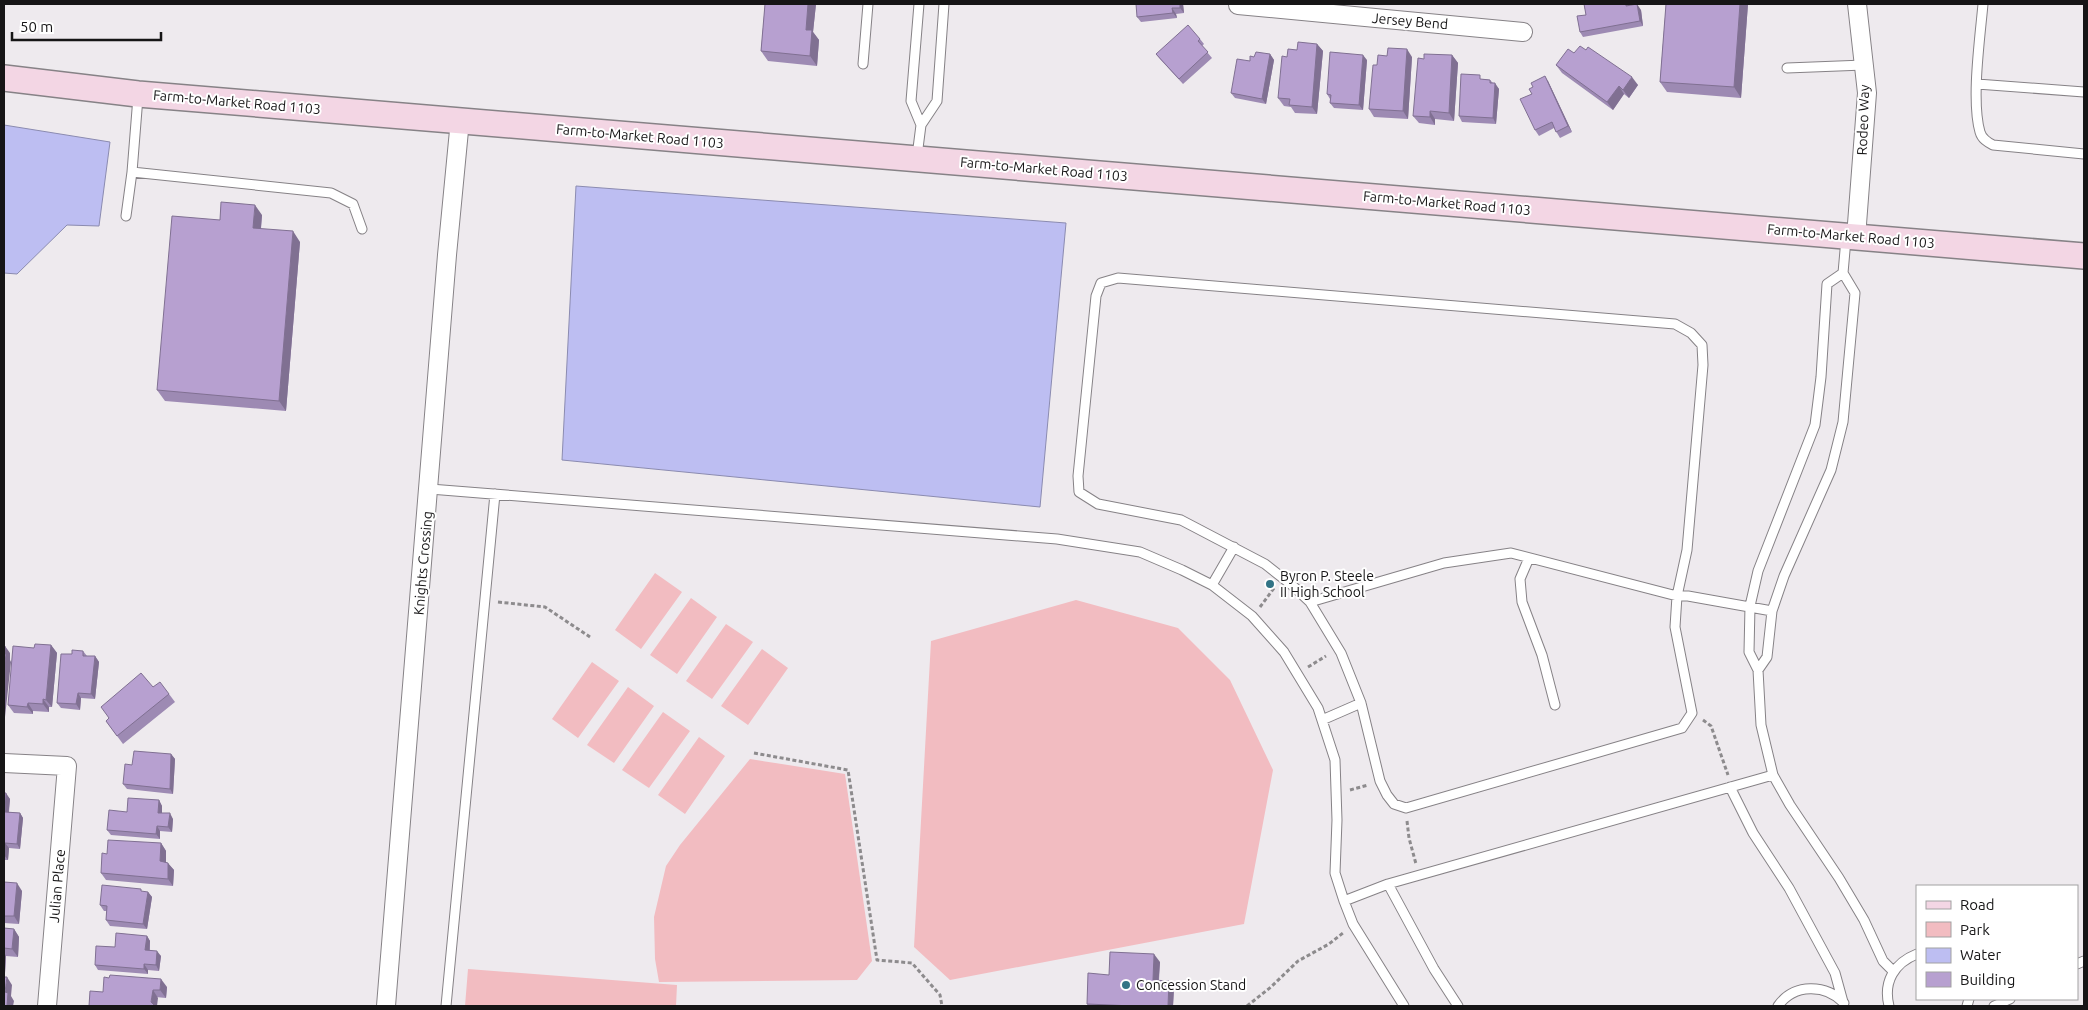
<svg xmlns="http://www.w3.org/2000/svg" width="2088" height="1010" font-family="Ubuntu,sans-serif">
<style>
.green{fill:#f2bcc1}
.water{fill:#bdbef2;stroke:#8b8bb0}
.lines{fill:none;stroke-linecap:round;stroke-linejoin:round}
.service-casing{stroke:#868286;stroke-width:11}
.minor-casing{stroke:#868286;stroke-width:20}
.secondary-casing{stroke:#868286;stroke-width:28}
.path{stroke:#8d8b8d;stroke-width:3;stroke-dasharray:4 2.5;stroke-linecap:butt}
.service{stroke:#fff;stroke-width:9}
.minor{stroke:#fff;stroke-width:18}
.secondary{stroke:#f3d6e4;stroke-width:25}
.wall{fill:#9d8ab3}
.shaded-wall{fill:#807092}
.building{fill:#b7a0d0;stroke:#807092}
.poi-dot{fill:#327486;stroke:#fff;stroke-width:2}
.labels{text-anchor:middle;stroke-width:4;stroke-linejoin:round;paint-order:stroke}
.street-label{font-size:14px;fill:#161516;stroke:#fff}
.poi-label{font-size:14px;fill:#161516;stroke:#fff;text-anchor:start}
</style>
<rect width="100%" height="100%" fill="#eeeaee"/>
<!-- green -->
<path class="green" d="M 655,573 L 682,592 L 641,649 L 615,630 Z
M 691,598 L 717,617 L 677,674 L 650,655 Z
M 1076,600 L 1178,628 L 1230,680 L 1273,770 L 1244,924 L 950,980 L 914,947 L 931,641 Z
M 726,624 L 753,642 L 712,699 L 686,681 Z
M 762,649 L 788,668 L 748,725 L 721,706 Z
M 592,662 L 619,681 L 578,738 L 552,719 Z
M 628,687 L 654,706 L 614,763 L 587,745 Z
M 663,712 L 690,731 L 649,788 L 622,770 Z
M 699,737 L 725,756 L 685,814 L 658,795 Z
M 750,759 L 845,774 L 872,961 L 857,980 L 659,982 L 655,959 L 654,917 L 666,866 L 680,845 Z
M 468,969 L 677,985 L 676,1006 L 465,1006 Z"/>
<!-- water -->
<path class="water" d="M 4,125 L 110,142 L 99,226 L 67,225 L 17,274 L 4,273 Z
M 576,186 L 1066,223 L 1040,507 L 562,460 Z"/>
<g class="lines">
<defs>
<path id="service" d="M 919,4 L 911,101 L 921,125
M 1983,4 C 1980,38 1971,101 1980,132 C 1982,139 1987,142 1993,145 L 2084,154
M 863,64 L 868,4
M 1787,68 L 1864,65
M 1977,84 L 2084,92
M 138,97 L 132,172 L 331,193 L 353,204 L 362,229
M 917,156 L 921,125 L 937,101 L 944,4
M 126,216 L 132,172
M 1843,273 L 1827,284 L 1821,377 L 1815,425 L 1758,571 L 1750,606 L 1749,652 L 1758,670 L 1761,725 L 1773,775 L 1790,805 L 1839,878 L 1864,920 L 1883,961 L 1893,971
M 1118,278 L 1675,324 L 1691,333 L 1702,345 L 1703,365 L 1687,550 L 1677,596 L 1675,627 L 1692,713 L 1682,728 L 1406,808 L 1394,804 L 1387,795 L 1380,781 L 1361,703 L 1341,653 L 1310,602 L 1293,586 L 1265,564 L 1181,520 L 1098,504 L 1079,492 L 1078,476 L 1096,296 L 1101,283 Z
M 430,489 L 1057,539 L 1140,552 L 1182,570 L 1212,585 L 1252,616 L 1284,652 L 1318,708 L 1335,760 L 1337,820 L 1335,873 L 1344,901 L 1388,884 L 1773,775
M 1529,558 L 1520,579 L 1522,602 L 1542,655 L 1555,705
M 1212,585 L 1234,547
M 1310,602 L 1444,563 L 1511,553 L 1677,596 L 1688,596 L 1772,611
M 1758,670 L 1767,657 L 1772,611 L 1784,576 L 1831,470 L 1843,422 L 1855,293 L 1843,273 L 1846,239
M 1322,720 L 1361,703
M 1730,787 L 1753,833 L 1789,888 L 1835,973 L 1843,1002
M 1388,884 L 1434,969 L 1458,1006
M 1344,901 L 1353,924 L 1404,1006
M 2077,964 L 2084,961
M 446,1006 L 495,494
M 1778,1006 C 1794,983 1826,984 1844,1003
M 1889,1006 C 1883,982 1894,963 1917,954
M 1967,1006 L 1969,999
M 1994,1006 L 2010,999"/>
<path id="minor" d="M 1238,4 L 1238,5 L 1523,32
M 1856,237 L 1867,93 L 1857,4
M 4,763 L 67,766 L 47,1006
M 386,1006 L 447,255 L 460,120"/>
<path id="secondary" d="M 4,78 L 138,94 L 2084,256"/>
</defs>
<!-- service casing -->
<use href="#service" class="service-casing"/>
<!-- minor casing -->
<use href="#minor" class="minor-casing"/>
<!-- secondary casing -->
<use href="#secondary" class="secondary-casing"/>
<!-- path -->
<path class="path" d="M 498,602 L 545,607 L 590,637
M 1260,607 L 1274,588
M 1308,667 L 1326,656
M 1703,720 L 1711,726 L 1728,775
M 754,753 L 848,770 L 877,960 L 912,963 L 940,995 L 942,1006
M 1350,790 L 1368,785
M 1407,821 L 1409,838 L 1416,864
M 1247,1006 L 1271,987 L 1298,961 L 1329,944 L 1343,933"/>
<!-- service -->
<use href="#service" class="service"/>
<!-- minor -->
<use href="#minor" class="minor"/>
<!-- secondary -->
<use href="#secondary" class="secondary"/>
</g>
<!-- wall -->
<path class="wall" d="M 765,4 L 816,4 L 813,32 L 819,40 L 817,66 L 768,61 L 761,51 Z
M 1183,4 L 1184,13 L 1176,14 L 1177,18 L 1141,22 L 1137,17 Z
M 1584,4 L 1628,4 L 1629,6 L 1641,10 L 1643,26 L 1583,37 L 1580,32 L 1586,15 Z
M 1666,4 L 1748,4 L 1741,98 L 1667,92 L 1660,82 Z
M 1200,39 L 1204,44 L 1202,46 L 1212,58 L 1183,84 L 1160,59 L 1156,54 Z
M 1317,44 L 1323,51 L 1317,114 L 1295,113 L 1291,107 L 1284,106 L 1278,98 L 1287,57 L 1297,50 Z
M 1586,50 L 1638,85 L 1629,98 L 1624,94 L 1613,110 L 1562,73 L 1556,65 L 1574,53 Z
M 1270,54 L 1274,60 L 1266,104 L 1235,98 L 1231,93 L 1250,61 L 1254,57 Z
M 1452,55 L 1458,63 L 1454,121 L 1435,119 L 1435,125 L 1419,123 L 1413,116 Z
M 1387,56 L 1412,57 L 1408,119 L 1374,117 L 1369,109 Z
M 1367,60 L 1363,110 L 1334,108 L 1330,103 L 1330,99 L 1327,94 Z
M 1483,79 L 1490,80 L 1499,89 L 1496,124 L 1462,122 L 1459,116 Z
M 1548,81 L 1572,132 L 1560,138 L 1554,128 L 1539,136 L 1535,130 L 1532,94 Z
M 262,215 L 261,229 L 300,242 L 286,411 L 165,401 L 157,390 L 220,220 Z
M 51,645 L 57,653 L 52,707 L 49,707 L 49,712 L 33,711 L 33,714 L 14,713 L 8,705 L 34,648 Z
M 83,651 L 87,656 L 95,656 L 99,662 L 95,699 L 81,698 L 80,710 L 61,708 L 57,703 L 72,654 Z
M 153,687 L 169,694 L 175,702 L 123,744 L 106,721 Z
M 171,754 L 175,759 L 173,794 L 127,789 L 123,784 Z
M 4,793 L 10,799 L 9,812 L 20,813 L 23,818 L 20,849 L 9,848 L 8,860 L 4,860 Z
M 159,800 L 162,806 L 162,813 L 173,819 L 172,832 L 160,831 L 160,839 L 111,835 L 107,830 L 127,812 Z
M 161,843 L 166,851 L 166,862 L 174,870 L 173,886 L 106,880 L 101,873 L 107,854 Z
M 4,882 L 22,891 L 19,924 L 4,923 Z
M 143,892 L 148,892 L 152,897 L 147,929 L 110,926 L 106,920 L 107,911 L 104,911 L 100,905 Z
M 4,928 L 14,929 L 19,937 L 18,957 L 6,956 L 5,973 L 4,973 Z
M 147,936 L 150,941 L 150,950 L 161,956 L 159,971 L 148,970 L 148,974 L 98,970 L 95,965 L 115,947 Z
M 1160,962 L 1159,980 L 1174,988 L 1173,1006 L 1088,1006 L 1087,1004 L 1109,975 Z
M 167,987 L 166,998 L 103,992 Z"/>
<!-- shaded-wall -->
<path class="shaded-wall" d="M 808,4 L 816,4 L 813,32 L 819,40 L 817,66 L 810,56 L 806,30 Z
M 1180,4 L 1183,4 L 1184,13 L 1180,8 Z
M 1637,4 L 1641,10 L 1643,26 L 1640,21 Z
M 1740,4 L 1748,4 L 1741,98 L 1734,87 Z
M 1172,8 L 1176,14 L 1177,18 L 1173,13 Z
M 1317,44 L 1323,51 L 1317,114 L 1312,107 Z
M 1407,49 L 1412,57 L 1408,119 L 1403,111 Z
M 1270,54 L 1274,60 L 1266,104 L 1262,99 Z
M 1363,55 L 1367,60 L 1363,110 L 1359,105 Z
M 1452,55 L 1458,63 L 1454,121 L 1449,113 Z
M 1545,76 L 1548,81 L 1572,132 L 1568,126 Z
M 1632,77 L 1638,85 L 1629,98 L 1623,90 Z
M 1495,83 L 1499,89 L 1496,124 L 1493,118 Z
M 1619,86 L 1624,94 L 1613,110 L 1607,102 Z
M 1430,111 L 1435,119 L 1435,125 L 1430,117 Z
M 255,205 L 262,215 L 260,238 L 253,228 Z
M 293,231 L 300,242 L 286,411 L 279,401 Z
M 51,645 L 57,653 L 52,707 L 46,700 Z
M 5,646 L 10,653 L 10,660 L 11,662 L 5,717 L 4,715 Z
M 95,656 L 99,662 L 95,699 L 91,694 Z
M 78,693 L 81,698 L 80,710 L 76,704 Z
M 43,699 L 49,707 L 49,712 L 43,704 Z
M 28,703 L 33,711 L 33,714 L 27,707 Z
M 171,754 L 175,759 L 173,794 L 170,789 Z
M 6,793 L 10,799 L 8,817 L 5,812 Z
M 159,800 L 162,806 L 162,818 L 158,813 Z
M 20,813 L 23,818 L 20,849 L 17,844 Z
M 170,813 L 173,819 L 172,832 L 168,827 Z
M 157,826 L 160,831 L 160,839 L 156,834 Z
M 5,843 L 9,848 L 8,860 L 4,855 Z
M 161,843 L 166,851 L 166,869 L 160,861 Z
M 168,863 L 174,870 L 173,886 L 168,879 Z
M 17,883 L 22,891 L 19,924 L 14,916 Z
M 148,892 L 152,897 L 147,929 L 143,924 Z
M 14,929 L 19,937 L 18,957 L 12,949 Z
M 147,936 L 150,941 L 149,955 L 145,950 Z
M 157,951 L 161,956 L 159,971 L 156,965 Z
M 4,952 L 6,956 L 5,973 L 4,972 Z
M 1154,954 L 1160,962 L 1158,987 L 1153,980 Z
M 144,964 L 148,970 L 148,974 L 144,969 Z
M 7,977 L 12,985 L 11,996 L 14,1001 L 13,1006 L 7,1006 L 5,992 Z
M 161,979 L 167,987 L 166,998 L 160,990 Z
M 1169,981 L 1174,988 L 1173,1006 L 1168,1006 Z
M 153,990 L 158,998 L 157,1006 L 153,1006 L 151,1002 Z"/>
<!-- building -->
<path class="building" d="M 765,4 L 808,4 L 806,30 L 812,30 L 810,56 L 761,51 Z
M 1136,4 L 1180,4 L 1180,8 L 1172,8 L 1173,13 L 1137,17 Z
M 1584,4 L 1626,4 L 1626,6 L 1637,4 L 1640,21 L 1580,32 L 1577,16 L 1586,15 Z
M 1666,4 L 1740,4 L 1734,87 L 1660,82 Z
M 1188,25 L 1200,39 L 1198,41 L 1208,52 L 1179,79 L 1156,54 Z
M 1298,42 L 1317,44 L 1312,107 L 1289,105 L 1290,99 L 1278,98 L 1282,56 L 1287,57 L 1288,49 L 1297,50 Z
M 1580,46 L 1586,50 L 1588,47 L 1632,77 L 1623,90 L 1619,86 L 1607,102 L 1556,65 L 1568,49 L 1574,53 Z
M 1388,48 L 1407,49 L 1403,111 L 1369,109 L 1373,65 L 1377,65 L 1378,55 L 1387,56 Z
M 1256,52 L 1270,54 L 1262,99 L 1231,93 L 1237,59 L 1250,61 L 1250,56 L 1254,57 Z
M 1330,52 L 1363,55 L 1359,105 L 1330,103 L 1331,95 L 1327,94 Z
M 1424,54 L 1452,55 L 1449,113 L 1430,111 L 1430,117 L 1413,116 L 1418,58 L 1424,59 Z
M 1461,74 L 1480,75 L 1480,79 L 1490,80 L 1490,83 L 1495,83 L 1493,118 L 1459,116 Z
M 1545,76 L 1568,126 L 1556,132 L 1552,122 L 1535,130 L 1520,99 L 1532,94 L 1529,89 L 1533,87 L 1531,83 Z
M 221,202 L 255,205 L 253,228 L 293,231 L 279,401 L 157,390 L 172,216 L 220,220 Z
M 35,644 L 51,645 L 46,700 L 43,699 L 43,704 L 28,703 L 27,707 L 8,705 L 13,646 L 34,648 Z
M 4,646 L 5,646 L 4,654 L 6,654 L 4,671 Z
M 72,650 L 83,651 L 83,656 L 95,656 L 91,694 L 78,693 L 76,704 L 57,703 L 61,654 L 72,654 Z
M 141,673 L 153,687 L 160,682 L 169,694 L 117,736 L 106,721 L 109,718 L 101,707 Z
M 134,751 L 171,754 L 170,789 L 123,784 L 125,764 L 132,765 Z
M 4,793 L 6,793 L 5,812 L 20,813 L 17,844 L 5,843 L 4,855 Z
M 128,798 L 159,800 L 158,813 L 170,813 L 168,827 L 157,826 L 156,834 L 107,830 L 109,810 L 127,812 Z
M 108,840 L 161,843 L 160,861 L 168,863 L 168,879 L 101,873 L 102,853 L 107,854 Z
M 4,882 L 17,883 L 14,916 L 4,916 Z
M 102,885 L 141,889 L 141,891 L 148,892 L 143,924 L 106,920 L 107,906 L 100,905 Z
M 4,928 L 14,929 L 12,949 L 4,948 Z
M 116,933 L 147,936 L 145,950 L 157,951 L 156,965 L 144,964 L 144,969 L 95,965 L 96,946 L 115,947 Z
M 1110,952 L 1154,954 L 1153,980 L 1169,981 L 1168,1006 L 1133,1006 L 1087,1004 L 1088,973 L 1109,975 Z
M 110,975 L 161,979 L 160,990 L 153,990 L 151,1002 L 154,1005 L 153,1006 L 89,1006 L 90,991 L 103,992 L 104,977 L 109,978 Z
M 4,977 L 7,977 L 5,992 L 8,993 L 7,1006 L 4,1006 Z"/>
<!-- markers -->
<g class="poi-dot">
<circle cx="1270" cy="584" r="5"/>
<circle cx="1126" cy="985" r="5"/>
</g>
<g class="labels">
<!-- street labels -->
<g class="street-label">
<text transform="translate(1410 21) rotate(5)" y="5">Jersey Bend</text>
<text transform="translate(237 102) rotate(5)" y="5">Farm-to-Market Road 1103</text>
<text transform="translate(1863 120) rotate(-88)" y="5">Rodeo Way</text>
<text transform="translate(640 136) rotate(5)" y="5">Farm-to-Market Road 1103</text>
<text transform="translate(1044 169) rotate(5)" y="5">Farm-to-Market Road 1103</text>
<text transform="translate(1447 203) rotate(5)" y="5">Farm-to-Market Road 1103</text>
<text transform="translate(1851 236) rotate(5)" y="5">Farm-to-Market Road 1103</text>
<text transform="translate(423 563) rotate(-85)" y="5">Knights Crossing</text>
<text transform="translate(57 886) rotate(-85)" y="5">Julian Place</text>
</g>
<!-- poi labels -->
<g class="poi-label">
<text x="1280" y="581">Byron P. Steele<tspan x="1280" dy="16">II High School</tspan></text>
<text x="1136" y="990">Concession Stand</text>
</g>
</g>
<!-- border -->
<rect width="2088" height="1010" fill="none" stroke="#161516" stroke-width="10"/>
<!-- legend -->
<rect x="1916" y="885" width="162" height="115" fill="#ffffff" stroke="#a2a1a2"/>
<rect x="1926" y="901" width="25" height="8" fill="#f3d6e4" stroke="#a2a1a2"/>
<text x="1960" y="910" font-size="15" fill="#161516">Road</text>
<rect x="1926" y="922" width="25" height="15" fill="#f2bcc1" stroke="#a2a1a2"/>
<text x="1960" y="935" font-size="15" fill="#161516">Park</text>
<rect x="1926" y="948" width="25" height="15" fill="#bdbef2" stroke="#a2a1a2"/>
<text x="1960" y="960" font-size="15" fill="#161516">Water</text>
<rect x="1926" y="972" width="25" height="15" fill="#b7a0d0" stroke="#a2a1a2"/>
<text x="1960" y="985" font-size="15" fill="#161516">Building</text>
<!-- scale -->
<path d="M12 32v8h149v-8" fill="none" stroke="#161516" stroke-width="2.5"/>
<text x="20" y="32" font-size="15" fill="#161516" stroke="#ffffff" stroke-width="4" paint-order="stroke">50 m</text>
</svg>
